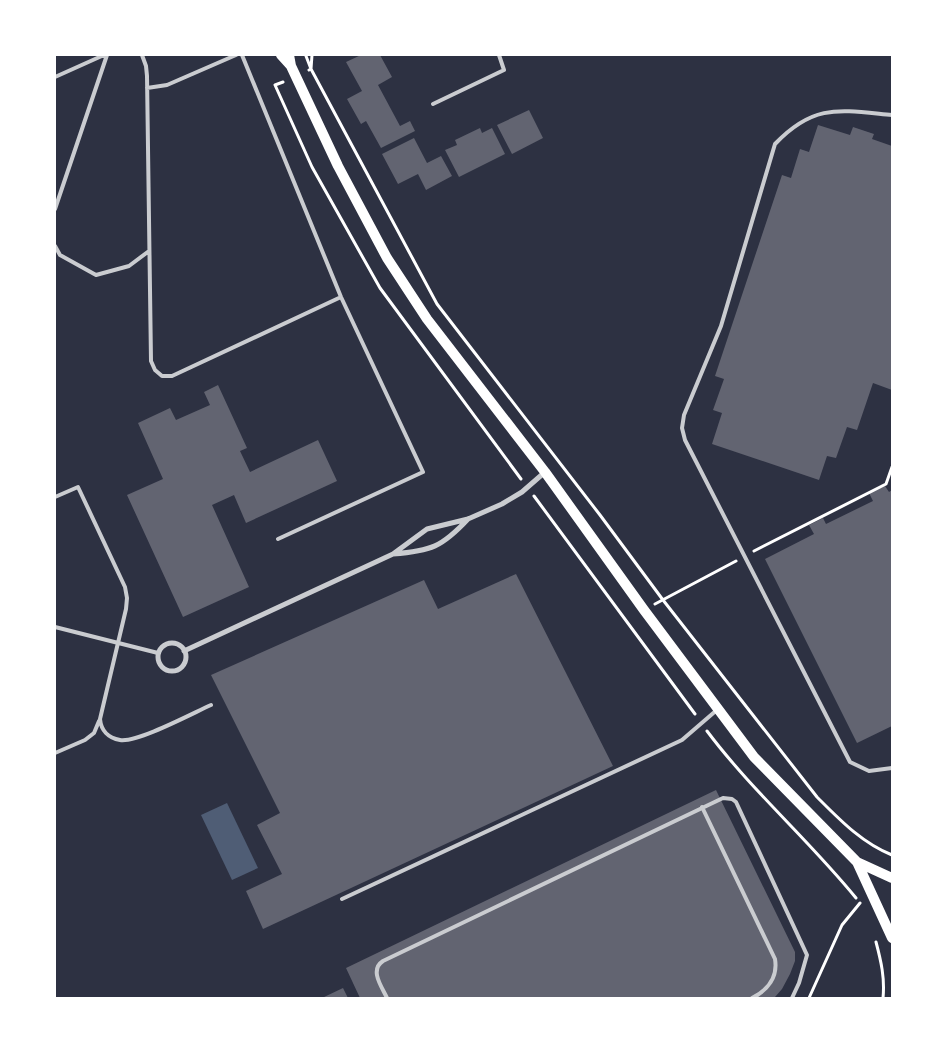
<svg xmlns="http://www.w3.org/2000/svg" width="947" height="1053" font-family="'PT Sans Narrow',sans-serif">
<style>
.water{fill:#4f5d75}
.building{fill:#626471}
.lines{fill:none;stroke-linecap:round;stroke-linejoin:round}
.path{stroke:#fff;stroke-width:3}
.service{stroke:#caccd0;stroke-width:4}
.minor{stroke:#caccd0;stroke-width:5}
.secondary{stroke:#fff;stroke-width:10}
</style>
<rect width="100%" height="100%" fill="#2d3142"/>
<!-- water -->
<path class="water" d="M 227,803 L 258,868 L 232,880 L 201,815 Z"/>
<!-- building -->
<path class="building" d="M 361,55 L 380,55 L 392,77 L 378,85 L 400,126 L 410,121 L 415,131 L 381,148 L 366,121 L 361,124 L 347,99 L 362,91 L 346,62 Z
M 529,110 L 543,138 L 512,154 L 497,125 Z
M 818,125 L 850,135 L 853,127 L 874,134 L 872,139 L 892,146 L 892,390 L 873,383 L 857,430 L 847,427 L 836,458 L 827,456 L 819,480 L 712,444 L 722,413 L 713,410 L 724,379 L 715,376 L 782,175 L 791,178 L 800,149 L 809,152 Z
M 480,128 L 482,133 L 492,128 L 505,154 L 459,177 L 445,150 L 457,145 L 455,140 Z
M 414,138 L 427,163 L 441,156 L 452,176 L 426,190 L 418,174 L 398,184 L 382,154 Z
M 218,385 L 247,448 L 240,451 L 250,472 L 318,440 L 337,481 L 246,523 L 234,495 L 212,505 L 249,587 L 183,617 L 127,495 L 163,479 L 138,423 L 170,408 L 176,420 L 210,405 L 204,392 Z
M 885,486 L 889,492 L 892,490 L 892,726 L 857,743 L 765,559 L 814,534 L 809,525 L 823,518 L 826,524 L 873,501 L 869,493 Z
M 516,574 L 613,766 L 263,929 L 246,891 L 282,874 L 257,825 L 280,813 L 211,675 L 424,580 L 438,609 Z
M 716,790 L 795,952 L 795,961 L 790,974 L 782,989 L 775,997 L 772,998 L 360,998 L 346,968 Z
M 343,988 L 348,998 L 322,998 Z"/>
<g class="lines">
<!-- path -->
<path class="path" d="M 312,55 L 311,69 L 437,304 L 600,515 L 663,600 L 817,797 C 840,820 862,843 892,855
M 306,56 L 311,69 L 309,70
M 283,82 L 275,85 L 312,167 L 380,288 L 521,479
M 534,496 L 695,714
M 754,551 L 886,484 L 892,467
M 655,604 L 736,561
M 707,731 C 752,791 809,840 856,898
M 876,942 C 881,961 885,978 883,998
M 809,998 L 842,925 L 860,903"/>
<!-- service -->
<path class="service" d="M 142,55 L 146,66 L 147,76 L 151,361 L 155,370 L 162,376 L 172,376 L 341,297
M 242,55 L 341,297 L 423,472 L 278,539
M 55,77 L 104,55
M 147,88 L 167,85 L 236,55
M 433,104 L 504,70 L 499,55
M 892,115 C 840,110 814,103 775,144 L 721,326 L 684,415 L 682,428 L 685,440 L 850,762 L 869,771 L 892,768
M 55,209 L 107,55
M 55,246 L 60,255 L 96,275 L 129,266 L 149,251
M 55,497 L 78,487 L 125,587 L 127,598 L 126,609 L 100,719 C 101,730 108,738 120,740 C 137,743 193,713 211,705
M 55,627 L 158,653
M 55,753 L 85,740 L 94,733 L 99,721
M 702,807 L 775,959 C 778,977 768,990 752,998
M 342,899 L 682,740 L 718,709
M 387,998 C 382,987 369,970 383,961 L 723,798 L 732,799 L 736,802 L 807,955 L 799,983 L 792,998"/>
<!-- minor -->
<path class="minor" d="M 393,554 C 431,551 442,547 468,519
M158 657a14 14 0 1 1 28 0a14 14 0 1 1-28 0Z
M 184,651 L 393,554 L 427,529 L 468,519 L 502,504 L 522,492 L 545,472"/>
<!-- secondary -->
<path class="secondary" d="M 281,55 L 291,66
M 289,55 L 291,66 L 338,166 L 387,258 L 427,319 L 545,472 L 644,610 L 754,757 L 857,862 L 892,878
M 857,862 L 892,938"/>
</g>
<!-- border -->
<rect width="947" height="1053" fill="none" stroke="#ffffff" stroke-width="112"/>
</svg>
